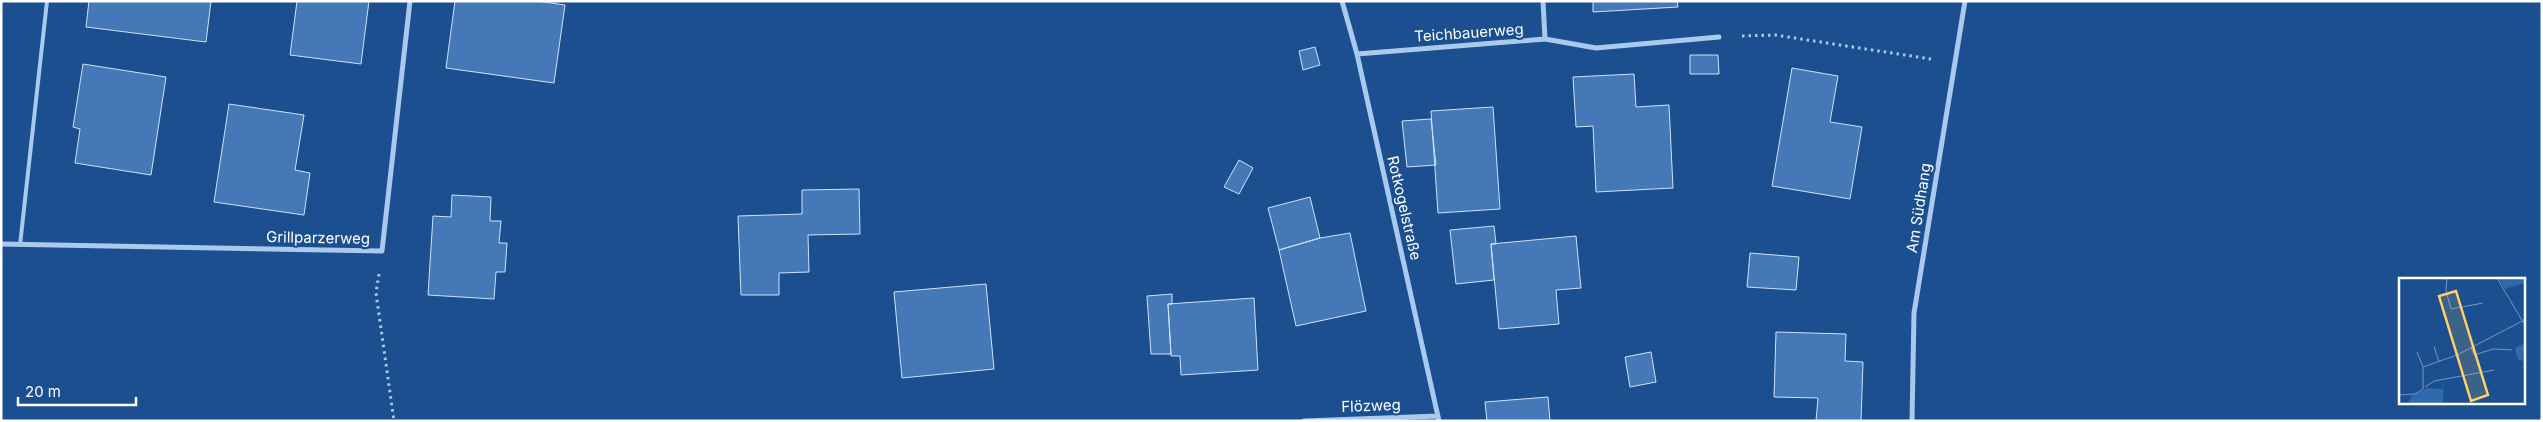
<svg xmlns="http://www.w3.org/2000/svg" width="2543" height="422" font-family="Inter,sans-serif">
<style>
.building{fill:#4478b7;stroke:#cfe3fa}
.lines{fill:none;stroke-linecap:round;stroke-linejoin:round}
.path{stroke:#a9c9ee;stroke-width:3;stroke-dasharray:2.5 4;stroke-linecap:butt}
.lane{stroke:#a9c9ee;stroke-width:4}
.street{stroke:#a9c9ee;stroke-width:5}
.labels{text-anchor:middle;stroke-width:4.5;stroke-linejoin:round;paint-order:stroke}
.street-label{font-size:15px;fill:#fff;stroke:#1b4f8f}
.inset-road{fill:none;stroke:#7695bc;stroke-width:1}
.view{fill:#ffd166;fill-opacity:0.15;stroke:#ffd166;stroke-width:2.5}
.inset-edge{fill:none;stroke:#fff;stroke-width:2.5}
</style>
<rect width="100%" height="100%" fill="#1b4f8f"/>
<!-- building -->
<path class="building" d="M 89,1 L 211,1 L 206,42 L 86,27 Z
M 297,1 L 369,1 L 361,64 L 290,55 Z
M 455,1 L 537,1 L 565,5 L 554,83 L 446,68 Z
M 1593,1 L 1677,1 L 1678,7 L 1593,12 Z
M 1315,47 L 1320,65 L 1303,70 L 1299,51 Z
M 1690,55 L 1718,55 L 1719,74 L 1690,74 Z
M 83,64 L 166,77 L 151,175 L 75,163 L 80,129 L 73,127 Z
M 1792,68 L 1838,76 L 1830,122 L 1862,127 L 1850,199 L 1772,186 Z
M 1634,74 L 1636,107 L 1669,105 L 1673,188 L 1596,192 L 1593,126 L 1576,127 L 1573,77 Z
M 229,104 L 304,115 L 295,170 L 310,173 L 304,215 L 214,202 Z
M 1493,107 L 1500,209 L 1438,213 L 1431,111 Z
M 1431,119 L 1436,165 L 1407,167 L 1402,121 Z
M 1239,160 L 1253,168 L 1239,194 L 1224,187 Z
M 859,189 L 860,234 L 808,235 L 809,272 L 779,273 L 779,295 L 741,295 L 738,216 L 802,214 L 802,190 Z
M 452,195 L 491,197 L 490,221 L 501,221 L 499,243 L 507,243 L 505,272 L 496,272 L 494,299 L 428,295 L 433,216 L 451,217 Z
M 1310,197 L 1320,238 L 1279,250 L 1268,208 Z
M 1494,226 L 1496,244 L 1491,244 L 1494,280 L 1456,284 L 1450,230 Z
M 1350,233 L 1366,311 L 1296,326 L 1279,250 L 1320,238 Z
M 1576,236 L 1581,288 L 1556,290 L 1559,324 L 1499,329 L 1491,244 Z
M 1750,253 L 1799,257 L 1796,290 L 1747,287 Z
M 986,284 L 994,369 L 902,378 L 894,292 Z
M 1172,294 L 1172,304 L 1168,304 L 1171,354 L 1151,354 L 1147,296 Z
M 1254,298 L 1258,370 L 1181,375 L 1180,356 L 1171,356 L 1168,304 Z
M 1776,332 L 1846,334 L 1845,361 L 1863,362 L 1861,421 L 1816,421 L 1818,398 L 1774,397 Z
M 1651,352 L 1656,382 L 1630,387 L 1625,357 Z
M 1548,397 L 1550,421 L 1487,421 L 1485,402 Z"/>
<g class="lines">
<!-- path -->
<path class="path" d="M 1742,36 L 1775,35 L 1931,59
M 379,274 L 376,293 L 394,421"/>
<!-- lane -->
<path class="lane" d="M 20,245 L 47,1"/>
<!-- street -->
<path class="street" d="M 1342,1 L 1357,54 L 1439,421
M 1545,39 L 1596,48 L 1719,37
M 1357,54 L 1545,39 L 1543,1
M 1,244 L 382,251 L 410,1
M 1304,421 L 1438,416
M 1912,421 L 1914,313 L 1965,1"/>
</g>
<g class="labels">
<!-- street labels -->
<g class="street-label">
<text transform="translate(1469 33) rotate(-4)" y="5">Teichbauerweg</text>
<text transform="translate(1404 208) rotate(77)" y="5">Rotkogelstraße</text>
<text transform="translate(1919 208) rotate(-81)" y="5">Am Südhang</text>
<text transform="translate(318 238) rotate(1)" y="5">Grillparzerweg</text>
<text transform="translate(1371 406) rotate(-2)" y="5">Flözweg</text>
</g>
</g>
<!-- overview -->
<g transform="translate(2399 278)">
<rect width="126" height="126" fill="#1b4f8f"/>
<path d="M 99,0 L 126,0 L 126,5 L 106,11 ZM 126,65 L 126,90 L 124,91 L 125,83 L 119,82 L 116,70 ZM 45,102 L 44,126 L 8,126 L 13,118 L 28,110 L 44,111 Z" fill="#2e69ad"/>
<path class="inset-road" d="M 48,0 L 47,13 L 52,31 L 84,25M 98,0 L 127,49M 51,55 L 58,77M 35,68 L 40,84M 72,69 L 75,77 L 94,71 L 113,72M 18,74 L 24,89M 26,109 L 35,103 L 95,92M 0,117 L 16,116 L 24,111 L 24,89 L 58,77 L 127,41"/>
<path class="view" d="M 57,13 L 89,117 L 72,123 L 40,18 Z"/>
<rect width="126" height="126" class="inset-edge"/>
</g>
<!-- border -->
<rect width="2543" height="422" fill="none" stroke="#ffffff" stroke-width="5"/>
<!-- scale -->
<path d="M18 397v8h118v-8" fill="none" stroke="#ffffff" stroke-width="2.5"/>
<text x="25" y="397" font-size="15" fill="#ffffff" stroke="#1b4f8f" stroke-width="4" paint-order="stroke">20 m</text>
</svg>
